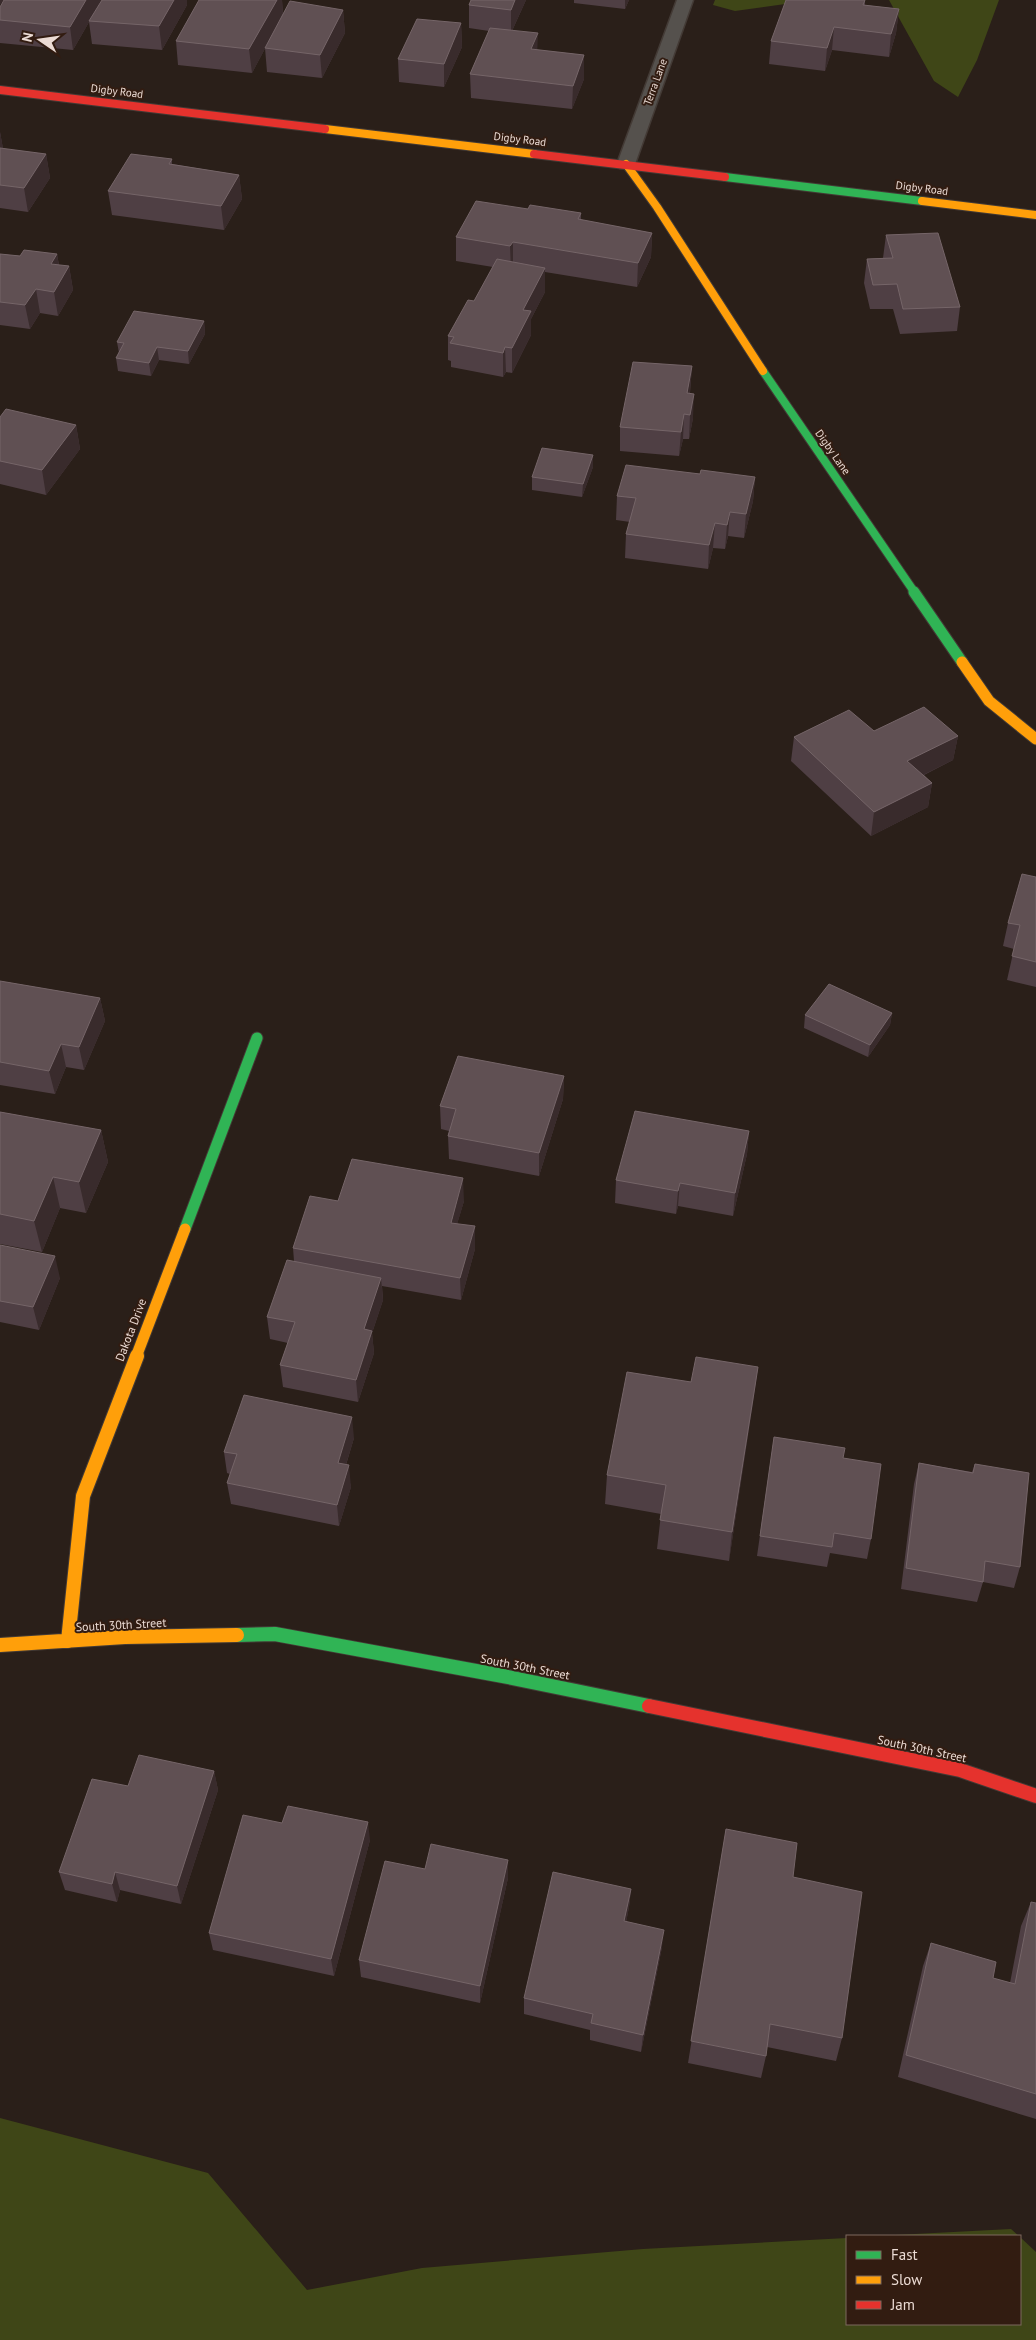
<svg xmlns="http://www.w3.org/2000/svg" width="1036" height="2340" font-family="'PT Sans',sans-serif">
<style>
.green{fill:#3f4617}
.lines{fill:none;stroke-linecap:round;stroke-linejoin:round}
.lane-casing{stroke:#433a35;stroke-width:3}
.fast-far2-casing{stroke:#433a35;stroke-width:10}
.fast-far1-casing{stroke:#433a35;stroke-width:13}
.fast-casing{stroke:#433a35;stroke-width:16}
.slow-far2-casing{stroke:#433a35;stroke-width:10}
.slow-far1-casing{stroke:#433a35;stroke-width:13}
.slow-casing{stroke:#433a35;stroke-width:16}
.jam-far1-casing{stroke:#433a35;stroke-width:10}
.jam-casing{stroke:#433a35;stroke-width:16}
.lane{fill:#55514d;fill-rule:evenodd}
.fast-far2{stroke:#30b455;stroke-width:8}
.fast-far1{stroke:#30b455;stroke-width:11}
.fast{stroke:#30b455;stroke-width:14}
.slow-far2{stroke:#ff9f0a;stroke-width:8}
.slow-far1{stroke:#ff9f0a;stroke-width:11}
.slow{stroke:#ff9f0a;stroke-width:14}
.jam-far1{stroke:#e5322d;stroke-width:8}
.jam{stroke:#e5322d;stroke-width:14}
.wall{fill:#4f3f44}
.shaded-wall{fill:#392b2c}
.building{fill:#605053;stroke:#756568}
.labels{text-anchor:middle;stroke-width:4;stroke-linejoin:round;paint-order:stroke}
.far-street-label{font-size:11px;fill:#ebdbd4;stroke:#321c11}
.street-label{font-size:12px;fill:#ebdbd4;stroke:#321c11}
</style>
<rect width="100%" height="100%" fill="#2a1f19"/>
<!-- green -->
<path class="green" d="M 715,0 L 814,0 L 735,11 L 713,5 Z
M 889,0 L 999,0 L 977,60 L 958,97 L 934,81 Z
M 0,2118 L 208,2173 L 307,2290 L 422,2268 L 643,2249 L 847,2238 L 847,2324 L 1020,2324 L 1020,2237 L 1036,2252 L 1036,2340 L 0,2340 Z
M 1011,2229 L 1019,2236 L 876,2236 Z"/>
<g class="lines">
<defs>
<path id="lane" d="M 677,0 L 693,0 L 635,164 L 632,168 L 620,168 L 617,164 Z"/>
<path id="fast-far2" d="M 725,177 L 922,201
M 763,371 L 915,593"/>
<path id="fast-far1" d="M 914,592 L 962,662
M 185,1229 L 257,1038"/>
<path id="fast" d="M 237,1635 L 275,1634 L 503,1676 L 649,1706"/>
<path id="slow-far2" d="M 325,129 L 534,154
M 626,164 L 657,207 L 763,371
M 922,201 L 1036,215"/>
<path id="slow-far1" d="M 962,662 L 989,701 L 1036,739
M 136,1357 L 185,1229"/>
<path id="slow" d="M 68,1641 L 83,1496 L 137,1356
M 0,1645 L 125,1637 L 237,1635"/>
<path id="jam-far1" d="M 0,90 L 325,129
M 534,154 L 725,177"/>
<path id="jam" d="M 649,1706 L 960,1770 L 1036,1796"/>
</defs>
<!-- lane casing -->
<use href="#lane" class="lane-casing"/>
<!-- fast-far2 casing -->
<use href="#fast-far2" class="fast-far2-casing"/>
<!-- fast-far1 casing -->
<use href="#fast-far1" class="fast-far1-casing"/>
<!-- fast casing -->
<use href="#fast" class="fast-casing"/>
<!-- slow-far2 casing -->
<use href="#slow-far2" class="slow-far2-casing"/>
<!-- slow-far1 casing -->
<use href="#slow-far1" class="slow-far1-casing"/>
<!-- slow casing -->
<use href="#slow" class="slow-casing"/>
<!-- jam-far1 casing -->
<use href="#jam-far1" class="jam-far1-casing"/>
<!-- jam casing -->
<use href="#jam" class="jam-casing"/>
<!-- lane -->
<use href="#lane" class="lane"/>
<!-- fast-far2 -->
<use href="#fast-far2" class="fast-far2"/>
<!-- fast-far1 -->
<use href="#fast-far1" class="fast-far1"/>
<!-- fast -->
<use href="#fast" class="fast"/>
<!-- slow-far2 -->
<use href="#slow-far2" class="slow-far2"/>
<!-- slow-far1 -->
<use href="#slow-far1" class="slow-far1"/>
<!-- slow -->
<use href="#slow" class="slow"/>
<!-- jam-far1 -->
<use href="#jam-far1" class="jam-far1"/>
<!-- jam -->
<use href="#jam" class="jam"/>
</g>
<!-- wall -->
<path class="wall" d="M 199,0 L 282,0 L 283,15 L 343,10 L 345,33 L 322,78 L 267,72 L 265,48 L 270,39 L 252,73 L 178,65 L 176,41 Z
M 526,0 L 512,31 L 537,50 L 584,55 L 584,79 L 572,109 L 471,98 L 470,74 L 489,31 L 469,28 L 469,5 Z
M 574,0 L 629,0 L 625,9 L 574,3 Z
M 786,0 L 865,0 L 865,5 L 899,9 L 896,33 L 889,57 L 832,50 L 825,71 L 769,64 L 771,41 Z
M 102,1 L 187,5 L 162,50 L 92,44 L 89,22 L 73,50 L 0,43 L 0,7 Z
M 461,23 L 462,47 L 444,87 L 399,82 L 398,59 Z
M 0,132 L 3,149 L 46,154 L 50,178 L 28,212 L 0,208 Z
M 172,159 L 172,164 L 239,175 L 242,199 L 224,230 L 112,215 L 108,191 Z
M 528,209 L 581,213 L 581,220 L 652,233 L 651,257 L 637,287 L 545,272 L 545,292 L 531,319 L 531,335 L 512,373 L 506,372 L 503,377 L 451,367 L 451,361 L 448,360 L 448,336 L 474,301 L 493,267 L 456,261 L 456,237 Z
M 886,235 L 960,307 L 957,331 L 900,334 L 893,309 L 870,309 L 864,283 L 867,259 L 883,258 Z
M 0,254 L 20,256 L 57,254 L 59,265 L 69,266 L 73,290 L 58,316 L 40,313 L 30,329 L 0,325 Z
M 204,321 L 205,334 L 189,364 L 159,360 L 151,376 L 118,371 L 116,358 L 119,353 L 117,342 Z
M 692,366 L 690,393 L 693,418 L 689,439 L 683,439 L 679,456 L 620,451 L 620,427 Z
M 0,417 L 76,425 L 80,449 L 46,495 L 0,484 Z
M 593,455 L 593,467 L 582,497 L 532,490 L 532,477 Z
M 700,474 L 755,477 L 753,501 L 744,538 L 728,536 L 725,549 L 713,548 L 708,569 L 625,558 L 626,534 L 630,522 L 616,520 L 617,496 Z
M 874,731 L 958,736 L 953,760 L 924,775 L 932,783 L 928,807 L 871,836 L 791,761 L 794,737 Z
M 1036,877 L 1036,987 L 1007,980 L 1014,949 L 1003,946 L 1008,923 Z
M 0,981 L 100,998 L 105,1021 L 84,1070 L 66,1067 L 55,1094 L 0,1085 Z
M 892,1013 L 890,1025 L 868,1057 L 804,1028 L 805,1015 Z
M 564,1076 L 563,1099 L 539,1176 L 449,1159 L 448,1136 L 449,1131 L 441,1129 L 440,1106 Z
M 0,1112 L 101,1130 L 108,1162 L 86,1213 L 60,1208 L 42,1252 L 0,1244 Z
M 749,1131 L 747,1154 L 733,1216 L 678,1206 L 676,1214 L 615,1203 L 616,1180 Z
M 338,1201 L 464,1201 L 457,1224 L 475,1249 L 461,1300 L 382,1286 L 383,1300 L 372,1333 L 374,1353 L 358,1402 L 283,1387 L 280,1365 L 288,1343 L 270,1339 L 267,1317 L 294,1261 L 293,1248 Z
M 0,1245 L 60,1278 L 39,1330 L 0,1322 Z
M 758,1367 L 729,1561 L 657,1549 L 661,1514 L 605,1504 L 607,1475 L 691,1382 Z
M 774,1437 L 843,1458 L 871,1539 L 867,1559 L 830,1553 L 827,1567 L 757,1556 Z
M 354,1438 L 346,1465 L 351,1487 L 339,1526 L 231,1504 L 227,1483 L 230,1474 L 227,1473 L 224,1452 Z
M 919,1463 L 972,1472 L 975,1464 L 1020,1567 L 1014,1588 L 983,1582 L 977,1602 L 901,1589 L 914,1484 Z
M 214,1771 L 218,1790 L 181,1904 L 120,1890 L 117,1902 L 65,1890 L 59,1872 L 128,1786 Z
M 282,1823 L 370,1840 L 334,1976 L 213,1950 L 209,1933 Z
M 726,1829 L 793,1877 L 842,2038 L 836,2061 L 767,2047 L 766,2056 L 761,2078 L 688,2063 Z
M 425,1869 L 508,1878 L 480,2003 L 361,1977 L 359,1960 Z
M 631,1889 L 629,1907 L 626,1922 L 662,1947 L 641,2052 L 590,2040 L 590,2030 L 524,2014 L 524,1998 Z
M 1031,1902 L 1036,1903 L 1036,2119 L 898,2077 L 923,1966 L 931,1943 L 993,1978 L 1010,1983 L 1021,1926 Z"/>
<!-- shaded-wall -->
<path class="shaded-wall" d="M 0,0 L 4,0 L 0,5 Z
M 86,0 L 101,0 L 102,2 L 89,21 L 89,22 L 73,50 L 70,27 Z
M 174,0 L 187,0 L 187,5 L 162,50 L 159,26 Z
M 277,0 L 282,0 L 283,15 L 252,73 L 249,49 Z
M 515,0 L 526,0 L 511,33 L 511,10 Z
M 625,0 L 629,0 L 625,9 Z
M 899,9 L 896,33 L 889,57 L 891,34 Z
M 343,10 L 345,33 L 322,78 L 320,55 Z
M 461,23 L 462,47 L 444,87 L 444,64 Z
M 834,27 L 832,50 L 825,71 L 827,48 Z
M 538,33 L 537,57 L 531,49 Z
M 584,55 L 584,79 L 572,109 L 573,86 Z
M 0,132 L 4,154 L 0,160 Z
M 46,154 L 50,178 L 28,212 L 24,188 Z
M 239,175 L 242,199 L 224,230 L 221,206 Z
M 652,233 L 651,257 L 637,287 L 638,263 Z
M 513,242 L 513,266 L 511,270 L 510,246 Z
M 57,254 L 61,278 L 51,264 Z
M 69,266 L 73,290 L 58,316 L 54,292 Z
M 545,268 L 545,292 L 531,319 L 531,335 L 512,373 L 512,348 L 523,310 Z
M 36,289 L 40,313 L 30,329 L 25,305 Z
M 204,321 L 205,334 L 189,364 L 188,351 Z
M 157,347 L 159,360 L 151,376 L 149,363 Z
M 505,347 L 506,372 L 503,377 L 503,353 Z
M 692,366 L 690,391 L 686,414 L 687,393 Z
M 694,394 L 693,418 L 689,439 L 690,415 Z
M 684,414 L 683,439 L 679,456 L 681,432 Z
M 76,425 L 80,449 L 46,495 L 42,470 Z
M 593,455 L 593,467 L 582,497 L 583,484 Z
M 755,477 L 753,501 L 744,538 L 746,514 Z
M 730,512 L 728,536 L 725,549 L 727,525 Z
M 715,523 L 713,548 L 708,569 L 709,545 Z
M 958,736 L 953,760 L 903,785 L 907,761 Z
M 932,783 L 928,807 L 871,836 L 874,812 Z
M 100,998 L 105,1021 L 84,1070 L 79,1047 Z
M 892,1013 L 890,1025 L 868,1057 L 870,1045 Z
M 61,1044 L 66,1067 L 55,1094 L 49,1071 Z
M 564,1076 L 563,1099 L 539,1176 L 539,1153 Z
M 101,1130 L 108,1162 L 86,1213 L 79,1182 Z
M 749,1131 L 747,1154 L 733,1216 L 735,1193 Z
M 53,1177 L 60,1208 L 42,1252 L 34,1221 Z
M 463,1178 L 464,1201 L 451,1245 L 451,1223 Z
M 680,1183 L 678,1206 L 676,1214 L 678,1191 Z
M 475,1226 L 475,1249 L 461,1300 L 460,1278 Z
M 55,1256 L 60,1278 L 39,1330 L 33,1307 Z
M 381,1278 L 383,1300 L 372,1333 L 374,1353 L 358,1402 L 356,1380 L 364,1329 Z
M 758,1367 L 754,1397 L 729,1561 L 732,1532 Z
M 352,1417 L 354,1438 L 340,1484 L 338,1463 Z
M 349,1465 L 351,1487 L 339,1526 L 337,1505 Z
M 214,1771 L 218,1790 L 181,1904 L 177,1886 Z
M 368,1822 L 370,1840 L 334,1976 L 331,1959 Z
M 508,1860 L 508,1878 L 480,2003 L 480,1986 Z
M 115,1872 L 120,1890 L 117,1902 L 112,1884 Z
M 631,1889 L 629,1907 L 623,1939 L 624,1921 Z
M 664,1930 L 662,1947 L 641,2052 L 643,2035 Z"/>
<!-- building -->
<path class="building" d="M 4,0 L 86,0 L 70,27 L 0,20 L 0,7 Z
M 102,0 L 174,0 L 159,26 L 89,21 Z
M 199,0 L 277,0 L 249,49 L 176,41 Z
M 471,0 L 515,0 L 511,10 L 469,5 Z
M 786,0 L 865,0 L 863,5 L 899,9 L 891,34 L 834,27 L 827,48 L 771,41 Z
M 290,1 L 343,10 L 320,55 L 265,48 Z
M 417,19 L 461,23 L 444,64 L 398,59 Z
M 490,28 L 538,33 L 531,49 L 584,55 L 573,86 L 470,74 Z
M 0,148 L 46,154 L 24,188 L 0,185 Z
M 131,154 L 172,159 L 169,164 L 239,175 L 221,206 L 108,191 Z
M 476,201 L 528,209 L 530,205 L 581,213 L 578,219 L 652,233 L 638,263 L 513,242 L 510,246 L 456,237 Z
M 938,233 L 960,307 L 903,309 L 897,284 L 873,285 L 867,259 L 893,258 L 886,235 Z
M 24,250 L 57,254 L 51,264 L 69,266 L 54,292 L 36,289 L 25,305 L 0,302 L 0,254 L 20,256 Z
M 497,259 L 545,268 L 523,310 L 531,311 L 512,348 L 505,347 L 503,353 L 450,343 L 454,337 L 448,336 L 468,300 L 474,301 Z
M 134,311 L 204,321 L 188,351 L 157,347 L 149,363 L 116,358 L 124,343 L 117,342 Z
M 633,362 L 692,366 L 687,393 L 694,394 L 690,415 L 684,414 L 681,432 L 620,427 Z
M 6,409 L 76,425 L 42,470 L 0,461 L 0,417 Z
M 542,448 L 593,455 L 583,484 L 532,477 Z
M 626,465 L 700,474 L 701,470 L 755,477 L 746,514 L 730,512 L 727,525 L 715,523 L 709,545 L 626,534 L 636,498 L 617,496 Z
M 924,707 L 958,736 L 907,761 L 932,783 L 874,812 L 794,737 L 849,710 L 874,731 Z
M 1022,874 L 1036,877 L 1036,962 L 1012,956 L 1020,925 L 1008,923 Z
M 0,981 L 100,998 L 79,1047 L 61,1044 L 49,1071 L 0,1062 Z
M 829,984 L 892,1013 L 870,1045 L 805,1015 Z
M 458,1056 L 564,1076 L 539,1153 L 448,1136 L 456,1109 L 440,1106 Z
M 635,1111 L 749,1131 L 735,1193 L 680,1183 L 678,1191 L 616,1180 Z
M 0,1112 L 101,1130 L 79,1182 L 53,1177 L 34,1221 L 0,1214 Z
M 352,1159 L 463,1178 L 451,1223 L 475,1226 L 460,1278 L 293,1248 L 310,1196 L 338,1201 Z
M 0,1245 L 55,1256 L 33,1307 L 0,1301 Z
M 287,1260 L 381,1278 L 364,1329 L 372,1331 L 356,1380 L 280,1365 L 295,1322 L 267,1317 Z
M 696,1357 L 758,1367 L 732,1532 L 660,1520 L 666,1485 L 607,1475 L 627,1372 L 691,1382 Z
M 244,1395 L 352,1417 L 338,1463 L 349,1465 L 337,1505 L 227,1483 L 237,1454 L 224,1452 Z
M 774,1437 L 845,1448 L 843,1458 L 881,1464 L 871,1539 L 834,1533 L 832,1547 L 760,1536 Z
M 919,1463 L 973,1473 L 975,1464 L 1029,1473 L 1020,1567 L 985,1561 L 983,1582 L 906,1568 Z
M 139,1755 L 214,1771 L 177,1886 L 115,1872 L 112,1884 L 59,1872 L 92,1779 L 128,1786 Z
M 288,1806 L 368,1822 L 331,1959 L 209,1933 L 243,1815 L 282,1823 Z
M 726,1829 L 797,1843 L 793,1877 L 862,1892 L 842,2038 L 770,2024 L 766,2056 L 691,2041 Z
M 431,1844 L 508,1860 L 480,1986 L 359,1960 L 385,1861 L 425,1869 Z
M 553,1872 L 631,1889 L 624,1921 L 664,1930 L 643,2035 L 591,2023 L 593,2014 L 524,1998 Z
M 1031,1902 L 1036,1903 L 1036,2094 L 906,2055 L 931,1943 L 996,1962 L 993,1978 L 1015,1984 Z"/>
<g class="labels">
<!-- far-street labels -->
<g class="far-street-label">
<text transform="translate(655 82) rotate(-70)" y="4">Terra Lane</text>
<text transform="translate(117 91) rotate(7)" y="4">Digby Road</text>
<text transform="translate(520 139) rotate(7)" y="4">Digby Road</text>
<text transform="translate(922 188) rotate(7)" y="4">Digby Road</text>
<text transform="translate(833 452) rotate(55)" y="4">Digby Lane</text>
</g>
<!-- street labels -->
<g class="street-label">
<text transform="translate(131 1330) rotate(-69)" y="4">Dakota Drive</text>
<text transform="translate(121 1625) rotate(-3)" y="4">South 30th Street</text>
<text transform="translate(525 1667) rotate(11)" y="4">South 30th Street</text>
<text transform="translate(922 1749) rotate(12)" y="4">South 30th Street</text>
</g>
</g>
<!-- legend -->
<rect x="846" y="2235" width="175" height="90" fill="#321c11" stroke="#7c685f"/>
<rect x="856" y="2251" width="25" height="8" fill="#30b455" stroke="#7c685f"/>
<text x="891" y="2260" font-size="15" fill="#ebdbd4">Fast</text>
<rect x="856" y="2276" width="25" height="8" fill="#ff9f0a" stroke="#7c685f"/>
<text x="891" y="2285" font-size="15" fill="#ebdbd4">Slow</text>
<rect x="856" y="2301" width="25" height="8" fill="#e5322d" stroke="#7c685f"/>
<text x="891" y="2310" font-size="15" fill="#ebdbd4">Jam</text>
<!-- north arrow -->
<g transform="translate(40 40) rotate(283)" stroke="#321c11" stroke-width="4" paint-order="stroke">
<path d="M0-4L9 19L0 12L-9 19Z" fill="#ebdbd4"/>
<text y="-8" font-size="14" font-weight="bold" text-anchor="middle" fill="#ebdbd4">N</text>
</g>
</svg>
